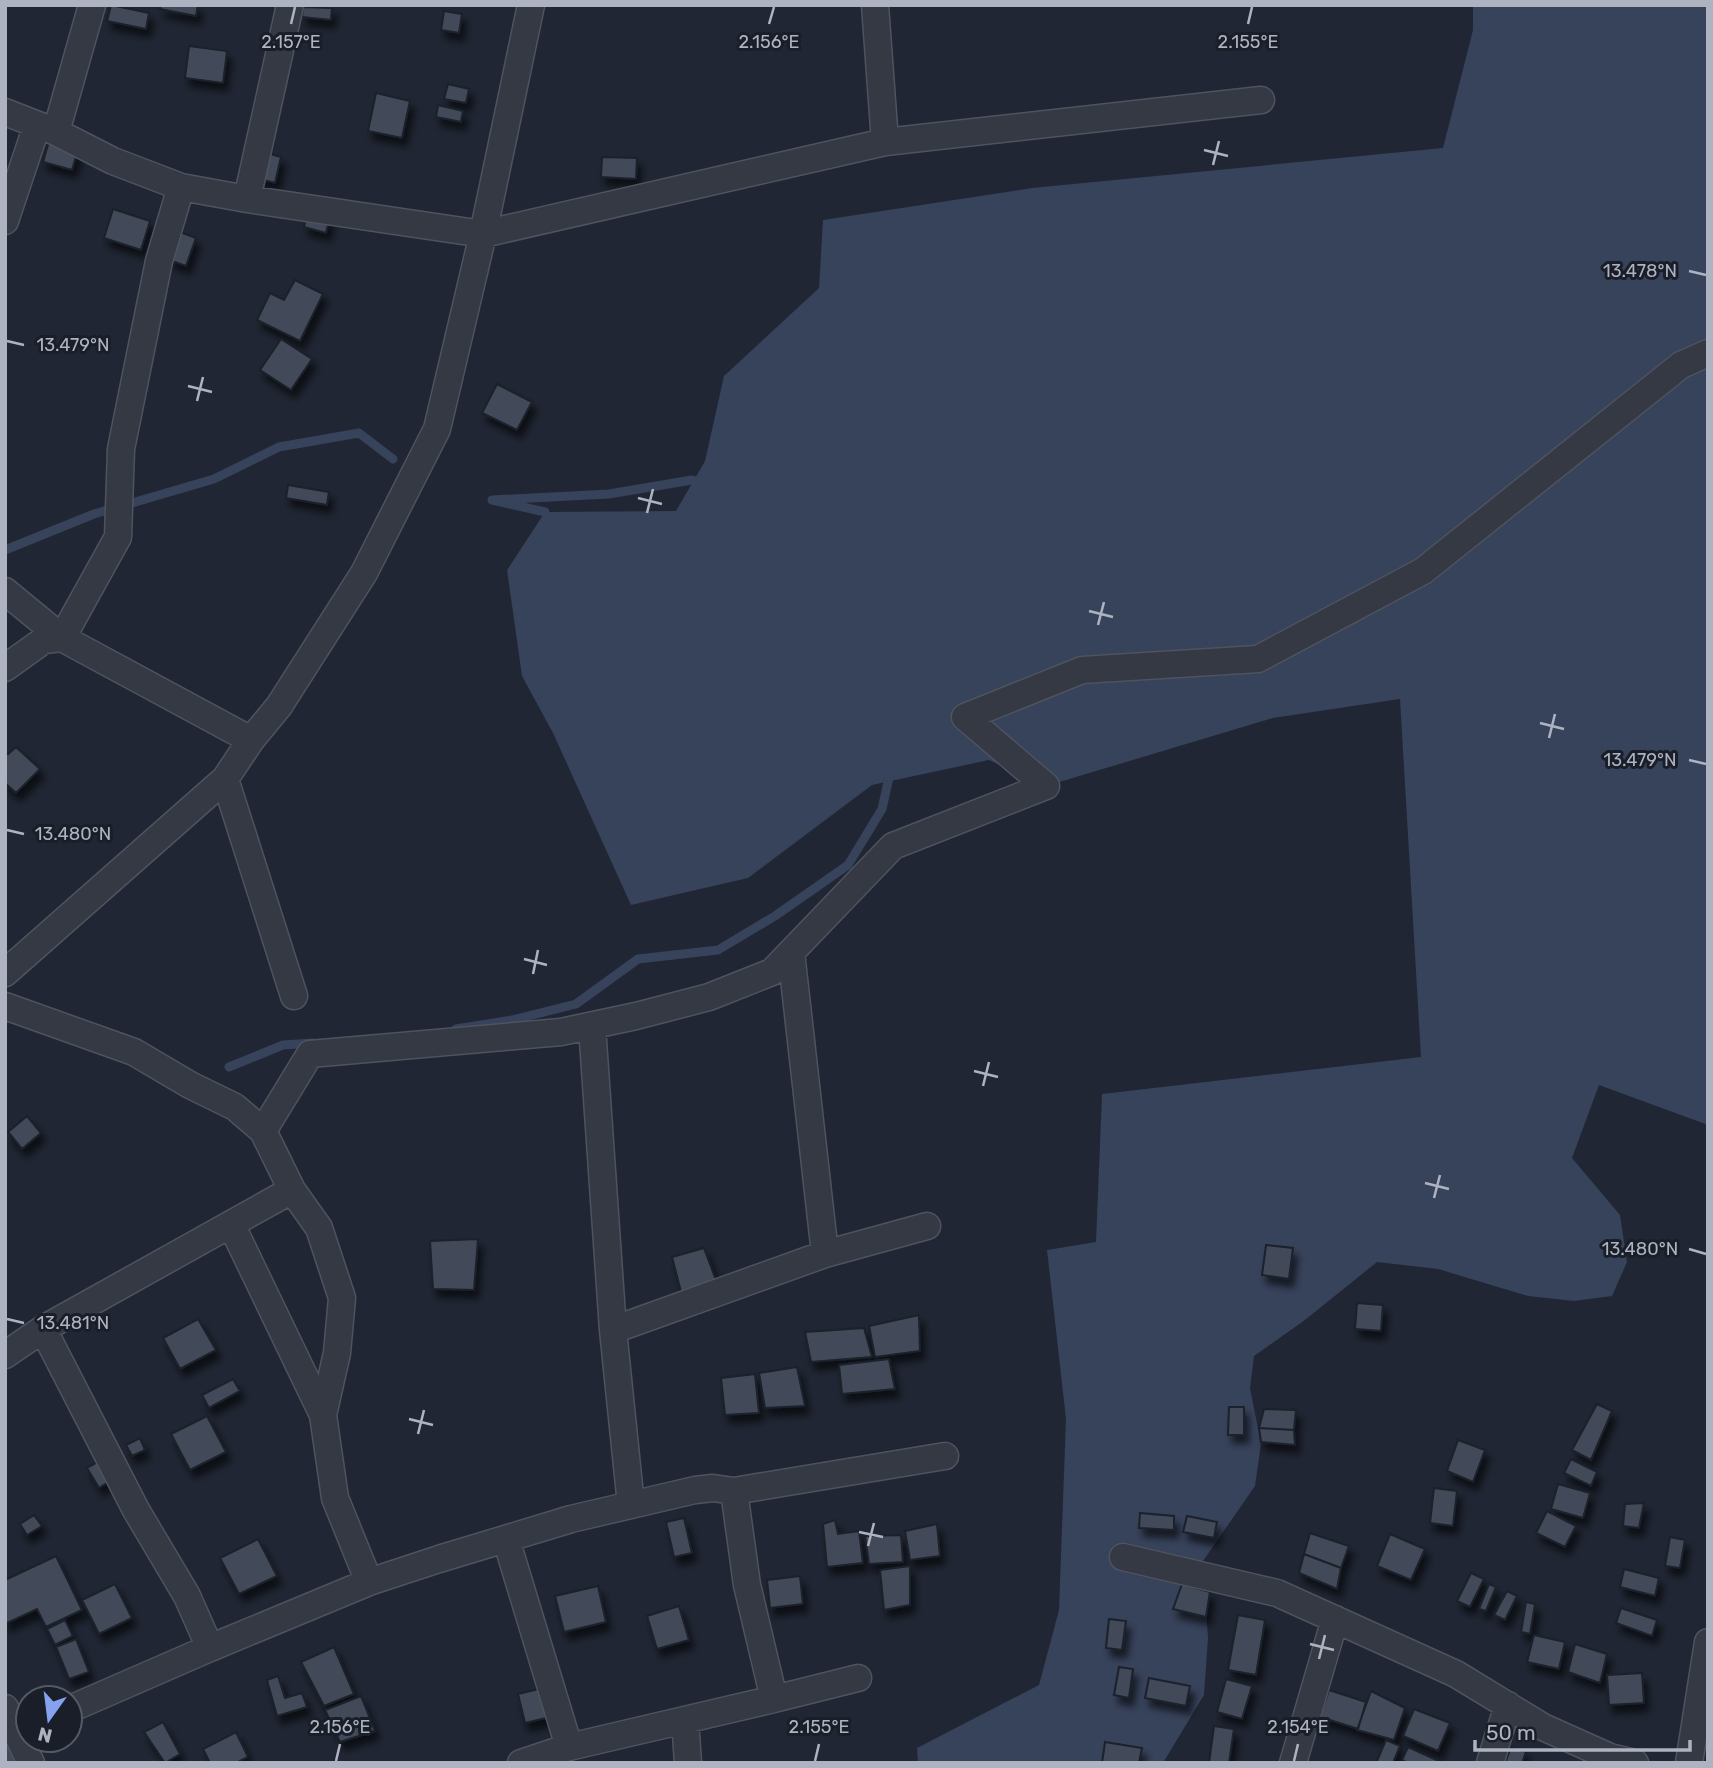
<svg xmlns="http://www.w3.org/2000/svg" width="1713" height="1768" font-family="Rubik,sans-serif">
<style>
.water{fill:#37425b}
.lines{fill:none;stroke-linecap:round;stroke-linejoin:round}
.stream{stroke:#37425b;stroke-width:9}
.building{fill:#424958;stroke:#1b202b;stroke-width:2;filter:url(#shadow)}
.street-casing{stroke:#4e535f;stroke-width:29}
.street{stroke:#343944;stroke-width:26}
.ticks{fill:none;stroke:#adb3c1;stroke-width:2.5}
.ticks-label{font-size:18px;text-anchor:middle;fill:#adb3c1;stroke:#191e28;stroke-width:6;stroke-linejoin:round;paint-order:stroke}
</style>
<defs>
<filter id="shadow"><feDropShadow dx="4.5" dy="8" stdDeviation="3.5" flood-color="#0009"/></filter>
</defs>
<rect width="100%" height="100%" fill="#202633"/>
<!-- water -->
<path class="water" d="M 1473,5 L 1708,5 L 1708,1125 L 1599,1085 L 1572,1158 L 1620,1215 L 1627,1262 L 1612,1296 L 1574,1301 L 1528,1296 L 1438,1269 L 1377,1262 L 1305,1320 L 1254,1356 L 1250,1388 L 1261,1444 L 1255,1486 L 1203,1561 L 1208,1638 L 1204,1695 L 1163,1763 L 918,1763 L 917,1748 L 1039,1685 L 1059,1610 L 1066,1419 L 1047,1250 L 1096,1242 L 1102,1094 L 1421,1057 L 1400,699 L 1273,718 L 1046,786 L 989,760 L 872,785 L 748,878 L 631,905 L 553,733 L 522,676 L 507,570 L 545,512 L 676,511 L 705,461 L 724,376 L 819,288 L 823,220 L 1032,188 L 1443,148 L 1473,30 Z"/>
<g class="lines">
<!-- stream -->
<path class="stream" d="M 545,512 L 492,500 L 609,494 L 692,480 L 704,483
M 5,550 L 94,514 L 214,479 L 279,447 L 359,433 L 393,459
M 456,1029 L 512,1020 L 576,1004 L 638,959 L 718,950 L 775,916 L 848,865 L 882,809 L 890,773
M 229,1067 L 283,1045 L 313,1043"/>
</g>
<!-- building -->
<path class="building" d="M 111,5 L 149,13 L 146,29 L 107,21 Z
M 161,5 L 198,5 L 196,16 L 160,9 Z
M 303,7 L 332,8 L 331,20 L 302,17 Z
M 444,11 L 462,14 L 459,33 L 441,30 Z
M 189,46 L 227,51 L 223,83 L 185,78 Z
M 448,84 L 469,89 L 466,103 L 444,99 Z
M 376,93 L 410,101 L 402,138 L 368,131 Z
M 438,105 L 463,111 L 461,122 L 436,117 Z
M 49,141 L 78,150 L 72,170 L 43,162 Z
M 263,152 L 281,157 L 275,183 L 256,178 Z
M 602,157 L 637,158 L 636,179 L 601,177 Z
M 113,209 L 150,221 L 141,250 L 104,238 Z
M 307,212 L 330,217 L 326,233 L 304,227 Z
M 180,232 L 196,238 L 186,266 L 169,260 Z
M 295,280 L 323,294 L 300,341 L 257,320 L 270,293 L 284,300 Z
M 281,339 L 312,359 L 291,390 L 260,370 Z
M 497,384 L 532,402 L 517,430 L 482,413 Z
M 288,485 L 329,492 L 327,505 L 286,498 Z
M 16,747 L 40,769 L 16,793 L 5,783 L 5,753 L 8,754 Z
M 27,1116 L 41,1133 L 22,1149 L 8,1132 Z
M 478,1239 L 474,1290 L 433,1289 L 430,1241 Z
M 1266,1245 L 1293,1248 L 1289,1279 L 1262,1275 Z
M 704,1248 L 716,1280 L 681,1292 L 672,1257 Z
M 1357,1303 L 1383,1305 L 1381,1331 L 1355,1329 Z
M 919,1315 L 920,1351 L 875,1357 L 869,1326 Z
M 198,1319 L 216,1350 L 180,1369 L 163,1338 Z
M 864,1328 L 872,1357 L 811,1362 L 805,1332 Z
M 889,1359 L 895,1389 L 842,1394 L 839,1365 Z
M 797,1367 L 805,1406 L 765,1408 L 759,1373 Z
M 755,1374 L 759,1413 L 725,1415 L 721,1378 Z
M 233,1379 L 240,1391 L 209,1408 L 202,1395 Z
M 1597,1404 L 1612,1411 L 1591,1460 L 1572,1450 Z
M 1229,1407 L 1244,1407 L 1244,1435 L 1228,1435 Z
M 1264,1409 L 1296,1410 L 1294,1430 L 1259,1428 Z
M 207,1416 L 226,1452 L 190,1470 L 171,1434 Z
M 1259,1428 L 1294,1430 L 1295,1445 L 1261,1442 Z
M 140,1438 L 145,1450 L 132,1456 L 126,1445 Z
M 1458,1440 L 1485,1450 L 1473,1482 L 1447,1471 Z
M 1571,1459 L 1597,1472 L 1591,1486 L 1564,1473 Z
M 101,1460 L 113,1479 L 99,1488 L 87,1468 Z
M 1558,1484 L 1590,1493 L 1583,1518 L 1551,1509 Z
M 1434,1488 L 1457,1491 L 1453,1526 L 1430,1523 Z
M 1644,1503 L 1639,1528 L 1623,1526 L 1625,1504 Z
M 1547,1511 L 1576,1526 L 1565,1547 L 1536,1533 Z
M 1140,1513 L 1174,1516 L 1174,1530 L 1139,1528 Z
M 34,1515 L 42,1526 L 27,1535 L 20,1524 Z
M 1187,1516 L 1217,1522 L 1214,1538 L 1183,1532 Z
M 684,1518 L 692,1553 L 674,1557 L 666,1522 Z
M 835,1520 L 838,1534 L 859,1531 L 863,1563 L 827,1567 L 823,1524 Z
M 937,1524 L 940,1556 L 910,1560 L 905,1531 Z
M 1310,1533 L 1349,1546 L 1341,1568 L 1304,1554 Z
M 1390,1534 L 1425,1549 L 1411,1580 L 1377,1566 Z
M 901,1535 L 903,1562 L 869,1564 L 865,1536 Z
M 1670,1537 L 1685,1540 L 1680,1568 L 1665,1566 Z
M 258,1539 L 277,1576 L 239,1594 L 220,1558 Z
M 1304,1554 L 1341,1568 L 1337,1589 L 1299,1573 Z
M 56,1556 L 82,1610 L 46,1627 L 37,1609 L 5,1624 L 5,1580 Z
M 910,1566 L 910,1605 L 884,1610 L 880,1570 Z
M 1624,1569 L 1659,1578 L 1655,1596 L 1620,1587 Z
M 1471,1573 L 1484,1579 L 1470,1607 L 1457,1601 Z
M 800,1576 L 803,1604 L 770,1608 L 767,1580 Z
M 115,1584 L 132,1618 L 99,1634 L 82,1600 Z
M 1182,1584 L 1210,1592 L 1206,1617 L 1173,1609 Z
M 1489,1584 L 1496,1587 L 1486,1611 L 1479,1609 Z
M 598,1586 L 606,1622 L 564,1632 L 555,1596 Z
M 1507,1591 L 1517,1596 L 1505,1620 L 1494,1615 Z
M 1526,1602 L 1535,1604 L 1530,1634 L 1521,1632 Z
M 679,1606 L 689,1640 L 657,1649 L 647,1616 Z
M 1621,1608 L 1657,1620 L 1652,1636 L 1616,1623 Z
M 1238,1615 L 1265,1620 L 1256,1675 L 1228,1670 Z
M 1109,1619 L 1126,1621 L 1122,1650 L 1106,1648 Z
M 65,1620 L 73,1636 L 55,1645 L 47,1629 Z
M 1534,1635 L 1565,1642 L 1559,1669 L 1527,1662 Z
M 76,1639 L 89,1672 L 69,1679 L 56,1647 Z
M 1575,1644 L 1607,1654 L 1600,1683 L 1568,1672 Z
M 334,1647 L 354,1694 L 324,1706 L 301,1662 Z
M 1119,1667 L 1133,1669 L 1129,1698 L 1114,1695 Z
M 1642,1673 L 1644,1703 L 1609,1705 L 1607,1675 Z
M 278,1676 L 285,1698 L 302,1693 L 307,1707 L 277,1716 L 267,1680 Z
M 1149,1678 L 1190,1686 L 1186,1706 L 1145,1698 Z
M 1226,1679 L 1252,1686 L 1242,1719 L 1217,1712 Z
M 551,1686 L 559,1715 L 525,1723 L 518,1694 Z
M 1329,1690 L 1366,1702 L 1358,1729 L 1320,1717 Z
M 1371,1691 L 1405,1708 L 1394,1740 L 1357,1730 Z
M 361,1696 L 375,1731 L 340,1742 L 325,1710 Z
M 1414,1709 L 1450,1723 L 1438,1751 L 1403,1736 Z
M 163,1722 L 180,1754 L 165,1763 L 144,1732 Z
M 1214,1726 L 1234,1729 L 1229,1763 L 1209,1763 Z
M 236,1732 L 248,1757 L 236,1763 L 210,1763 L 203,1749 Z
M 5,1739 L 18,1761 L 5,1763 Z
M 1386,1740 L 1400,1746 L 1393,1763 L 1376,1763 Z
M 1105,1742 L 1142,1748 L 1139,1763 L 1102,1763 Z
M 1408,1747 L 1439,1761 L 1438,1763 L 1408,1763 L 1402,1760 Z
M 1511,1747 L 1526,1752 L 1522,1763 L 1505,1763 Z"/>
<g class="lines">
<defs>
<path id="street" d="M 875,5 L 885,142
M 5,112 L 56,132 L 113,161 L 181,187 L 247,199 L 483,234 L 885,142 L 1261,100
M 56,132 L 92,5
M 247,199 L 290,5
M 5,221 L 37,125
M 5,591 L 62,638 L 118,537 L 121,449 L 159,261 L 181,187
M 5,668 L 44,640 L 62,638 L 251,740
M 225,779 L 294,996
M 791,952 L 825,1254
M 5,973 L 225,779 L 251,740 L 279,706 L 364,573 L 437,429 L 483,234 L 531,5
M 5,1006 L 134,1052 L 190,1085 L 235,1107 L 263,1131 L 292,1190 L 319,1228 L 342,1298 L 337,1353 L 323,1415 L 335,1498 L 369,1582
M 592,1026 L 613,1330 L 631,1505
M 263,1131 L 310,1054 L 561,1032 L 636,1016 L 709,997 L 772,972 L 893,846 L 1046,786 L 965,717 L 1082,670 L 1258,659 L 1423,571 L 1681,365 L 1708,353
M 231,1224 L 323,1415
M 43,1329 L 136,1510 L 187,1596 L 210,1648 L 70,1709
M 613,1330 L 825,1254 L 927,1226
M 5,1355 L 43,1329 L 292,1190
M 506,1539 L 569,1747
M 1123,1557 L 1277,1593 L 1456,1674 L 1543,1727 L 1610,1757 L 1635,1763
M 210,1648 L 369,1582 L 439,1559 L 571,1519 L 695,1490 L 713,1488 L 734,1491 L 945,1456
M 774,1699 L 858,1678
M 5,1708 L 31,1763
M 685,1720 L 688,1763
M 521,1763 L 569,1747 L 774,1699 L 747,1585 L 734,1491
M 1293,1763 L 1335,1619
M 1490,1763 L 1508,1705
M 1689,1763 L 1708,1642"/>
</defs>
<!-- street casing -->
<use href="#street" class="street-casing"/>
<!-- street -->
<use href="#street" class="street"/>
</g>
<!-- ticks -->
<path class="ticks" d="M 291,24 L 295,7M 769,24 L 774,7M 1248,24 L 1252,7M 1204,150 L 1228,156M 1213,165 L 1219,141M 1689,271 L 1706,275M 7,341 L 24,345M 188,386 L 212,392M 197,401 L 203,377M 638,498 L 662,504M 647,513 L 653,489M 1089,611 L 1113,617M 1098,625 L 1104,602M 1540,723 L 1564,729M 1549,738 L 1555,714M 1689,760 L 1706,764M 7,830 L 24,834M 524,959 L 547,965M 533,974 L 538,950M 974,1071 L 998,1077M 983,1086 L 989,1062M 1425,1183 L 1449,1189M 1434,1198 L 1440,1175M 1689,1249 L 1706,1254M 7,1319 L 24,1323M 409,1419 L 433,1425M 418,1434 L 424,1410M 859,1532 L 883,1537M 868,1546 L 874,1523M 1310,1644 L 1334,1650M 1319,1659 L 1325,1635M 336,1761 L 340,1744M 815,1761 L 819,1744M 1294,1761 L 1298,1744"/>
<g class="ticks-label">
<text x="291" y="48">2.157°E</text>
<text x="769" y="48">2.156°E</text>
<text x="1248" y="48">2.155°E</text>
<text x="1640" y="277">13.478°N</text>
<text x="73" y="351">13.479°N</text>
<text x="1640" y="766">13.479°N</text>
<text x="73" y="840">13.480°N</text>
<text x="1640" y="1255">13.480°N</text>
<text x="73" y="1329">13.481°N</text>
<text x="340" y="1733">2.156°E</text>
<text x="819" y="1733">2.155°E</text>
<text x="1298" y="1733">2.154°E</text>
</g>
<!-- border -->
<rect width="1713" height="1768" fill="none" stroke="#adb3c1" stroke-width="14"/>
<!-- north arrow -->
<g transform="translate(49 1719) rotate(194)"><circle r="33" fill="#191e28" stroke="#545a65" stroke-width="2"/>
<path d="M0-5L12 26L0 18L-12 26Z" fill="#86a2ee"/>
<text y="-10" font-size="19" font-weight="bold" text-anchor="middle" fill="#adb3c1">N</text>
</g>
<!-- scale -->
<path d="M1475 1740v10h215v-10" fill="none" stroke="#adb3c1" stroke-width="3.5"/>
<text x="1486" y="1740" font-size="21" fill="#adb3c1" stroke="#191e28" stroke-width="5" paint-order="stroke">50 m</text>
</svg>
